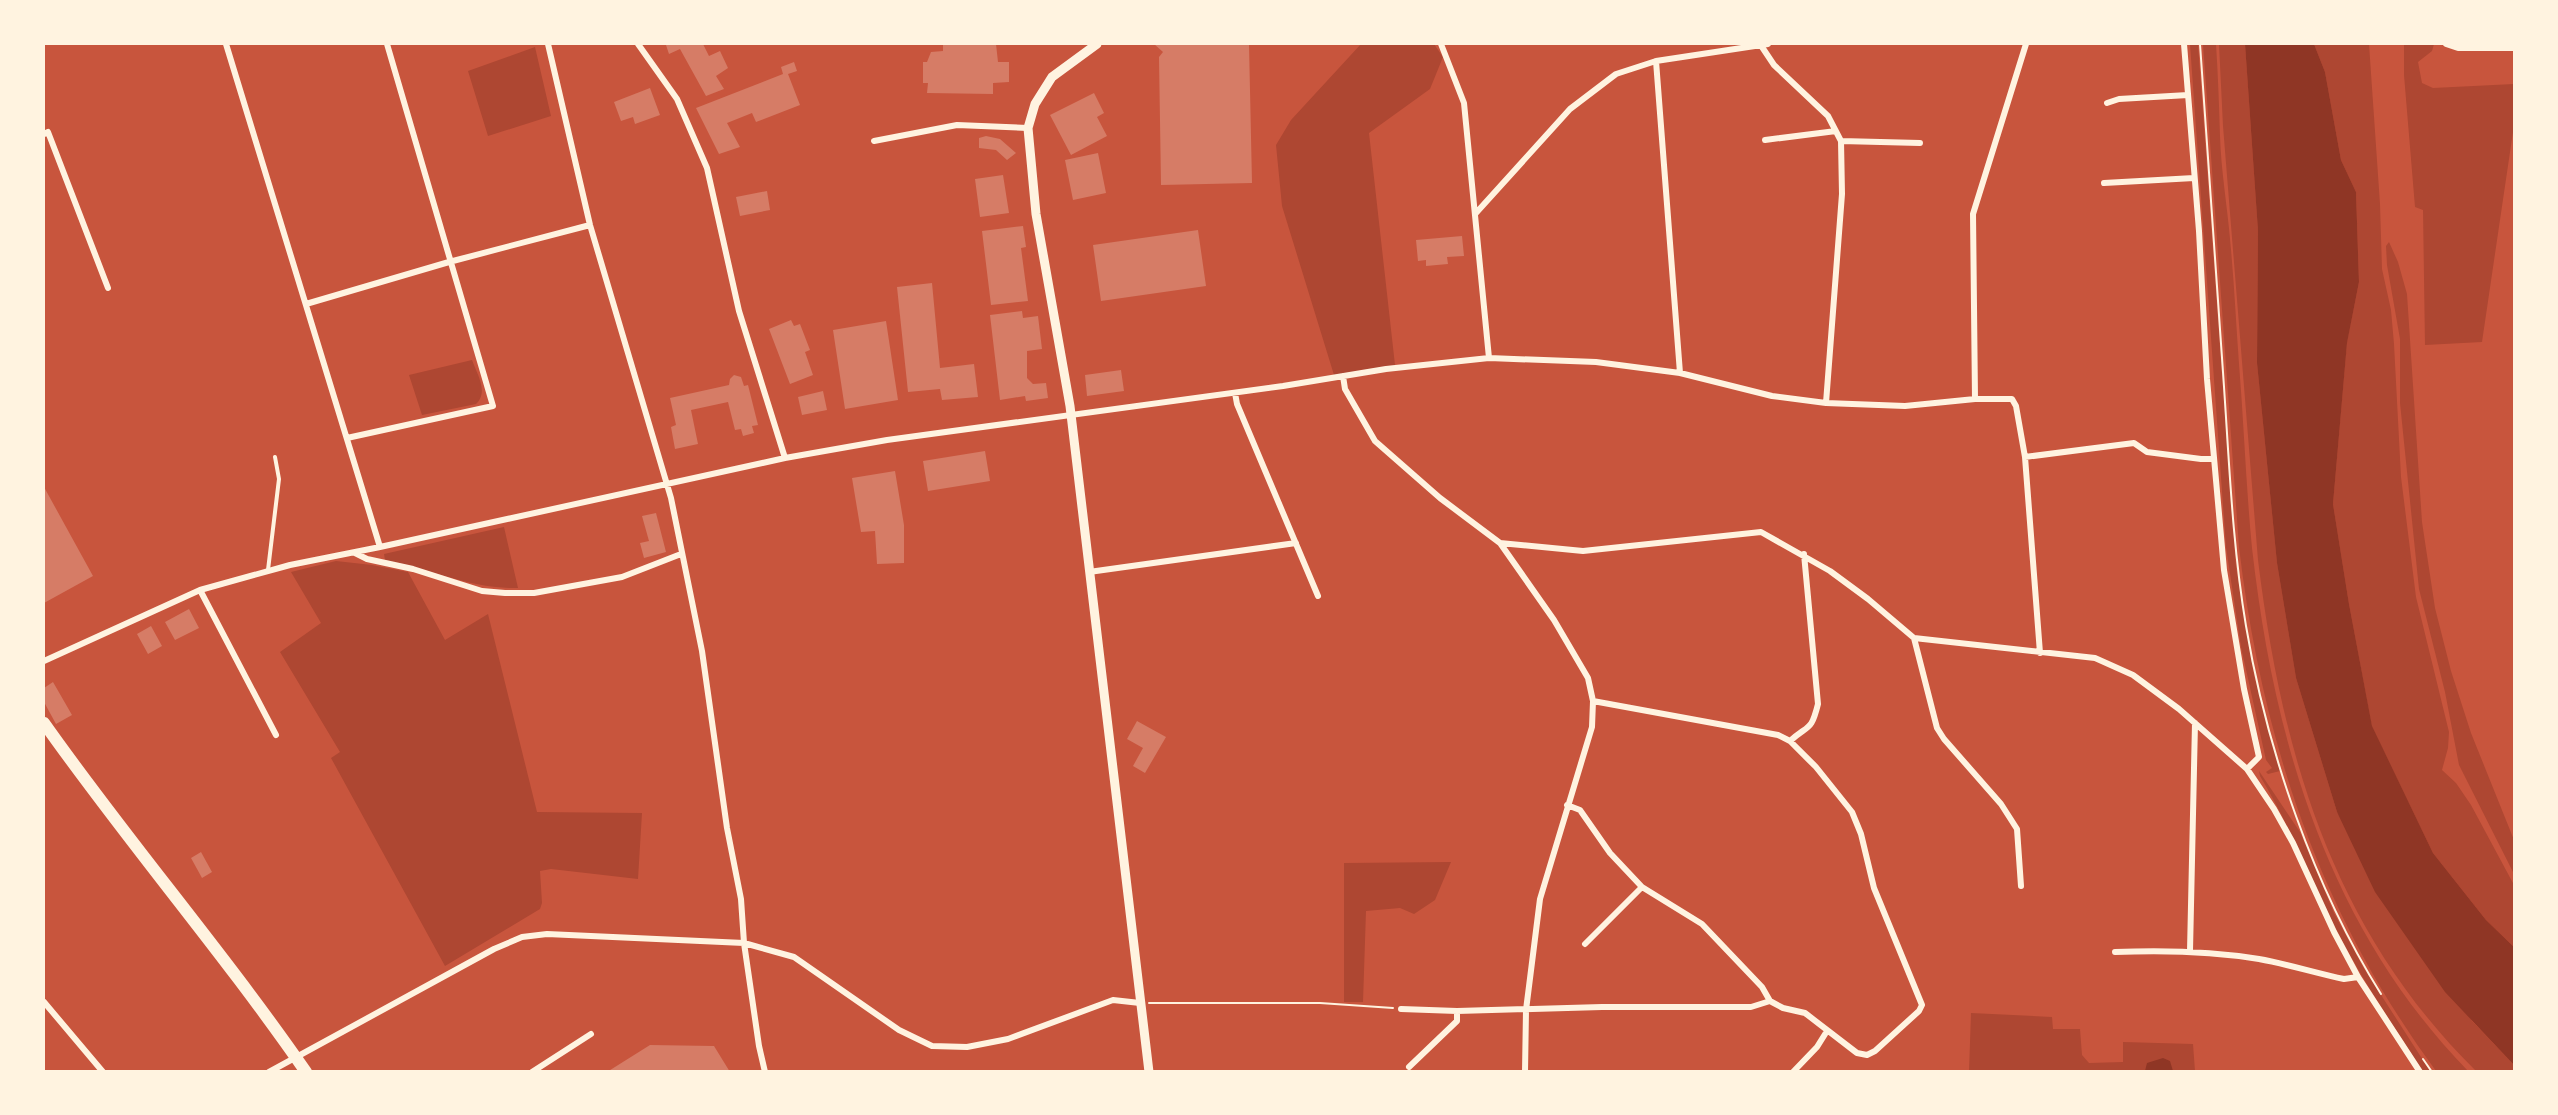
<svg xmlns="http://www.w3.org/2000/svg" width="2558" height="1115" font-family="Lato,sans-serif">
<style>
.green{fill:#ae4732}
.water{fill:#8f3625}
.building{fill:#d67c66}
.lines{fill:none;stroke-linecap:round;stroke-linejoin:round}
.path{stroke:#fff3e0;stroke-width:2}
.service{stroke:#fff3e0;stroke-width:4}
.minor{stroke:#fff3e0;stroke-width:6}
.tertiary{stroke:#fff3e0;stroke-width:9}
.primary{stroke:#fff3e0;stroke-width:12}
</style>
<rect width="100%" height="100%" fill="#c8553d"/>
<!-- green -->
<path class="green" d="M 1361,44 L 1434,44 L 1443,57 L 1430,89 L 1369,133 L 1395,365 L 1334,375 L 1282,206 L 1276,145 L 1291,120 Z
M 2190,44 L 2198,44 L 2236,567 L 2254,675 L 2280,771 L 2268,774 L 2266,772 L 2272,768 L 2266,760 L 2241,647 L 2226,547 Z
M 2203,44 L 2216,44 C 2218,74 2219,105 2220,136 C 2221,170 2227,205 2230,239 C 2234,280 2236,322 2239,364 C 2244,425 2246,487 2252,548 C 2274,743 2329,928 2468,1071 L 2436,1071 C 2320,913 2262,741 2239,547 Z
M 2219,44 L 2245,44 L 2258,231 L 2257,363 L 2277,563 L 2296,678 L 2337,812 L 2472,1021 L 2514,1065 L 2514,1071 L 2476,1071 C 2333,930 2282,755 2258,560 L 2223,126 Z
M 2314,44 L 2369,44 L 2380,204 L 2382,269 L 2391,310 L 2394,344 L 2401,477 L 2416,597 L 2449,732 L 2448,748 L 2442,770 L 2456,783 L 2471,805 L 2514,885 L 2514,947 L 2486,920 L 2433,853 L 2372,727 L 2349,604 L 2333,504 L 2347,342 L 2359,282 L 2356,192 L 2341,160 L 2325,72 Z
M 2404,44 L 2434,44 L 2432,51 L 2418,62 L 2422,83 L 2433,88 L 2514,84 L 2514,125 L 2482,342 L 2425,345 L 2423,210 L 2415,207 L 2404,75 Z
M 535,47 L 551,116 L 488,136 L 468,71 Z
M 2389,242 L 2398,262 L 2407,294 L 2422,522 L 2435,608 L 2451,671 L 2471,733 L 2514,840 L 2514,874 L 2459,765 L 2445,692 L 2419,589 L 2400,403 L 2400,339 L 2387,265 L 2386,246 Z
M 472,360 C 477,374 489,392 476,404 L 422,415 L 409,375 Z
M 504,527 L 518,588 C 471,589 430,569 385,560 L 384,554 Z
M 336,561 L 372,565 L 408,572 L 445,640 L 488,614 L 537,812 L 642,813 L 638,879 L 551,869 L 540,871 L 542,903 L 540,909 L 445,966 L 331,758 L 340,752 L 280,652 L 321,623 L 291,572 Z
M 2259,771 L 2300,832 L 2334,913 L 2363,967 L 2430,1071 L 2423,1071 L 2420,1067 C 2391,1023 2362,979 2338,933 C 2311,880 2290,826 2260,776 Z
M 1451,862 L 1435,900 L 1414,914 L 1400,908 L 1366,911 L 1363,1002 L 1344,1002 L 1344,863 Z
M 1971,1013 L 2052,1017 L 2053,1029 L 2080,1029 L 2082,1055 L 2089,1063 L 2123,1062 L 2123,1042 L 2193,1044 L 2195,1071 L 1969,1072 Z"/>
<!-- water -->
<path class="water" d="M 2245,44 L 2314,44 L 2325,72 L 2341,160 L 2356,192 L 2359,282 L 2347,343 L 2333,504 L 2349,604 L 2372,726 L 2433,853 L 2486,920 L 2514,947 L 2514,1065 L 2445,992 L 2375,892 L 2337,812 L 2296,678 L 2277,563 L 2257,363 L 2258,231 Z
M 2163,1058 L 2170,1061 L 2173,1071 L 2145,1071 L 2147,1063 Z"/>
<!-- building -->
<path class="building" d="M 669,44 L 703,44 L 709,56 L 720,51 L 728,68 L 716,76 L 724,89 L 706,96 L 680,49 L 669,54 L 666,45 Z
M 943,44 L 996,44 L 998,62 L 1009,62 L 1009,82 L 993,83 L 993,94 L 927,93 L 928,83 L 923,83 L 923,62 L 927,62 L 931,52 L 943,51 Z
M 1154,44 L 1249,44 L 1252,183 L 1161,185 L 1159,57 L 1163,52 Z
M 794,62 L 797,71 L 788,74 L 800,105 L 756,122 L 752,113 L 727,123 L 740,147 L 719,154 L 696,108 L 783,74 L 781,67 Z
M 650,88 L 660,115 L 635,124 L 633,117 L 621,121 L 614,102 Z
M 1094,93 L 1104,113 L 1097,117 L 1107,136 L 1071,155 L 1050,115 Z
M 986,136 L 1000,139 L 1016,153 L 1007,160 L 996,150 L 979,148 L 979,138 Z
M 1098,153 L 1106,193 L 1073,200 L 1065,160 Z
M 1003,175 L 1009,213 L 980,217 L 975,179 Z
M 767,191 L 770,210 L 740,216 L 736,197 Z
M 1023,226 L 1026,247 L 1021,248 L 1028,301 L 991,305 L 982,231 Z
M 1198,230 L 1206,286 L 1101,301 L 1093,245 Z
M 1462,236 L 1464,256 L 1447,257 L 1448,264 L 1426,266 L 1426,260 L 1418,261 L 1416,240 Z
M 932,283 L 940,368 L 974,364 L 978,397 L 942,400 L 940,389 L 908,392 L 897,287 Z
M 1022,311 L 1023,318 L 1038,316 L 1042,349 L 1027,351 L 1027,378 L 1033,384 L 1046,383 L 1048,398 L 1026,401 L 1025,396 L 1000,400 L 990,315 Z
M 791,320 L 794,326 L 800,324 L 810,350 L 805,352 L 813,375 L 790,384 L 769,329 Z
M 886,321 L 898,400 L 845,409 L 833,330 Z
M 1121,370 L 1124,391 L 1087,396 L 1085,375 Z
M 734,375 L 741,377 L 744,386 L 748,385 L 758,425 L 752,426 L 754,433 L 743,436 L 741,429 L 735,430 L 728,402 L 691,410 L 698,444 L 675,449 L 671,427 L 676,425 L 670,398 L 729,385 L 730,379 Z
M 823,391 L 827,410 L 802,415 L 798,397 Z
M 985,451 L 990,481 L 928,491 L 923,461 Z
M 895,471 L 904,525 L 904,563 L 877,564 L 875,531 L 861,532 L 852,478 Z
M 44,487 L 93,576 L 44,603 Z
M 656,513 L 666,552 L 644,558 L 640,543 L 649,541 L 642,516 Z
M 189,609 L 199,628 L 175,640 L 165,622 Z
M 151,626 L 162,646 L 148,654 L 137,634 Z
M 53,682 L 72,715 L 56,724 L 44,702 L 44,688 Z
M 1137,721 L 1166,737 L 1145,773 L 1133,766 L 1143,748 L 1127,739 Z
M 201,852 L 212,872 L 202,878 L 191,858 Z
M 650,1045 L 714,1046 L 730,1072 L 607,1072 Z"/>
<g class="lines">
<!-- path -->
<path class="path" d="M 2200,44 C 2208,153 2215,263 2223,372 C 2229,457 2232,543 2246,626 C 2267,751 2314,887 2381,994
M 1149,1003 L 1320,1003 L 1393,1008
M 2423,1059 L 2432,1072"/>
<!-- service -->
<path class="service" d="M 268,570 L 279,479 L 275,457"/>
<!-- minor -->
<path class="minor" d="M 226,44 L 380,547
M 548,44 L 590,225 L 671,498 L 702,651 L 727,828 L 741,899 L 744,943 L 759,1046 L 765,1072
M 638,44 L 677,99 L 707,168 L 739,311 L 785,458
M 1441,44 L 1464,103 L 1489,358
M 1760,44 L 1774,65 L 1828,116 L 1841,141 L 1842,194 L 1826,403
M 2026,44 L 1973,214 L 1975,399 L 2012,399 L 2016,406 L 2025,457 L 2040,653
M 2184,44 L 2199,231 L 2207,379 L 2224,570 L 2244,689 L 2259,757 L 2247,769
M 2446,44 L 2458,48 L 2514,48
M 1656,61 L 1680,373
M 2107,103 L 2119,99 L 2188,95
M 44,134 L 48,132 L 108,288
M 1765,140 L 1836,131
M 874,141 L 957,125 L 1028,128
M 1841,141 L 1920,143
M 2104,183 L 2194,178
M 1476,213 L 1570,109 L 1616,74 L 1656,61 L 1768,44
M 306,304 L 449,262 L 590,225
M 1343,376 L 1345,389 L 1375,441 L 1440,498 L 1500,543 L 1583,551 L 1761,532 L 1830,571 L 1868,599 L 1914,638 L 2095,658 L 2133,675 L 2179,709 L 2247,769 L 2274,809 L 2293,843 L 2334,932 L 2358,977 L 2420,1072
M 1235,393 L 1237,404 L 1318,596
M 347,438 L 493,406 L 387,44
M 2025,457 L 2134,443 L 2147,452 L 2201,459 L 2214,459
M 1500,543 L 1554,620 L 1588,678 L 1593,701 L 1592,727 L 1540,899 L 1526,1010 L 1525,1072
M 355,553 L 367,559 L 413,569 L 482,591 L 505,593 L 534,593 L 622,577 L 681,554
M 1089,572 L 1296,543
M 200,590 L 276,735
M 1914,638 L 1937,728 L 1944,739 L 2001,804 L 2017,829 L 2021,886
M 44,661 L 200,590 L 290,565 L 380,547 L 785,458 L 887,440 L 1283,386 L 1386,369 L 1489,358 L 1596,362 L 1680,373 L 1772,396 L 1826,403 L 1905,406 L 1975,399
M 1593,701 L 1778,735 L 1790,741 C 1809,724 1811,732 1818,704 L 1804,554
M 1567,805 L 1580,810 L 1610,853 L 1642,887 L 1702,924 L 1762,987 L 1770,1001
M 1585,944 L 1642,887
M 2190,951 L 2195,723
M 2115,952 C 2164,950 2211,951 2259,959 C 2287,964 2316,973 2344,979 L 2358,977
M 44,1002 L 103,1072
M 1401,1009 L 1457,1011
M 1409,1067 L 1457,1021 L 1457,1011 L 1602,1007 L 1751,1007 L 1770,1001 L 1783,1008 L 1805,1013 L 1857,1053 L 1867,1055 L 1875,1051 L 1919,1011 L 1922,1005 L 1874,888 L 1861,834 L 1852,812 L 1816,767 L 1790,741
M 269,1072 L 494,949 L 522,937 L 547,934 L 744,943 L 794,957 L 899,1030 L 932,1046 L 967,1047 L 1008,1039 L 1113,1000 L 1140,1003
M 532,1072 L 591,1034
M 1793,1072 L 1817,1047 L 1827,1031"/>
<!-- tertiary -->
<path class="tertiary" d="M 1097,44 L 1052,77 L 1035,104 L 1028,128 L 1036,214 L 1070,406 L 1149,1072"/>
<!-- primary -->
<path class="primary" d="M 44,723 C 128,842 223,952 306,1072"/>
</g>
<!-- border -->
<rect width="2558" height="1115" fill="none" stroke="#fff3e0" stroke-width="90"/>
</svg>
